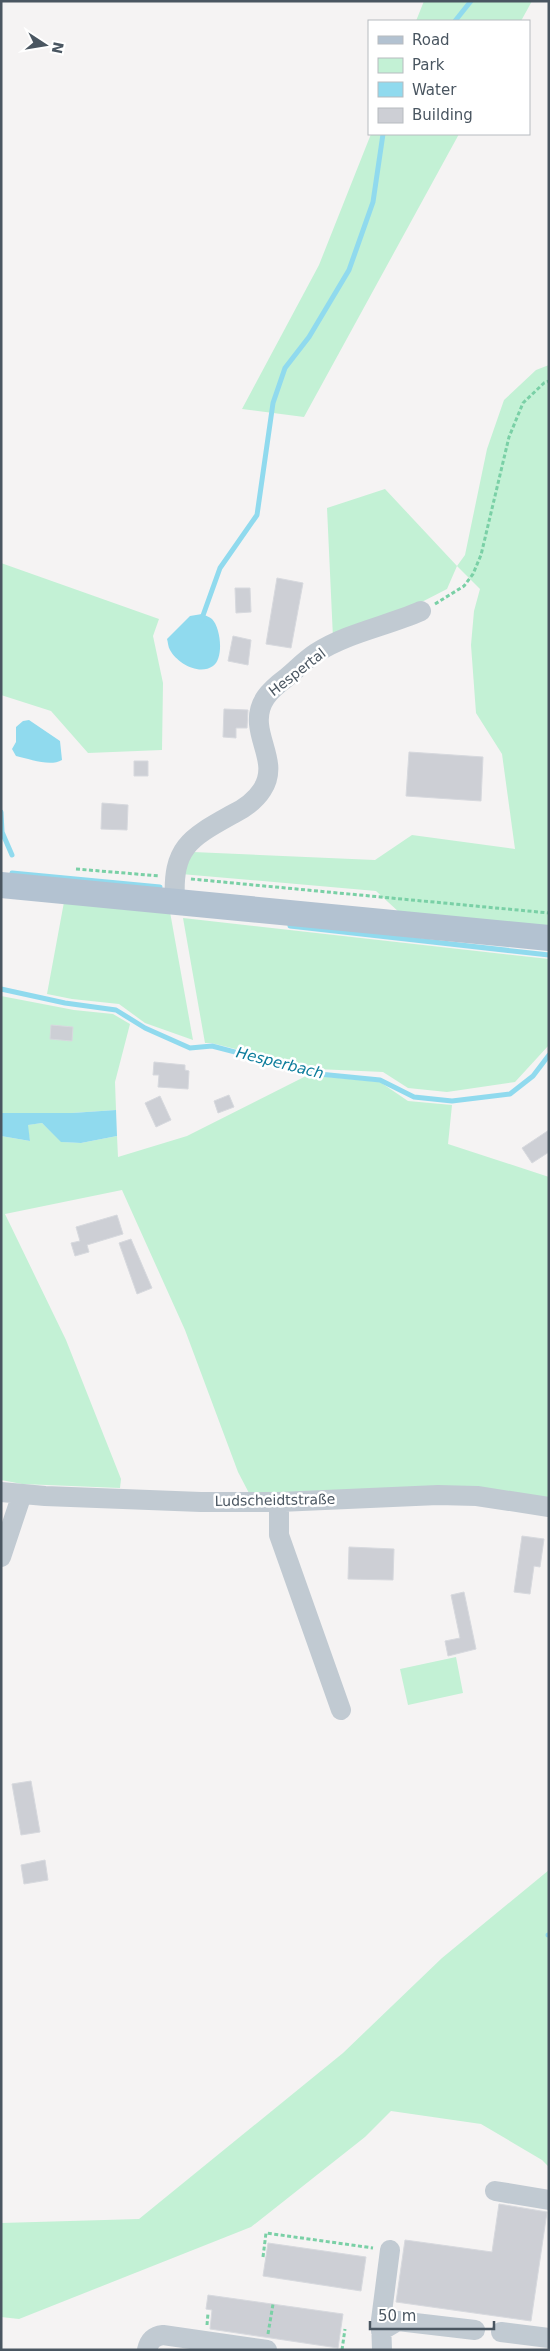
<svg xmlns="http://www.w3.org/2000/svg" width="550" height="2351" font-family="'DejaVu Sans',sans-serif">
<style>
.green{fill:#c3f1d5}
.water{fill:#90daee}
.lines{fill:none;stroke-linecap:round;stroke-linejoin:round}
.stream{stroke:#90daee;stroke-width:5}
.building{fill:#cdcfd5;stroke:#d7d9de}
.path{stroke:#7ad0a6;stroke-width:3;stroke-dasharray:4 2.5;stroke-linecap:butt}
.minor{stroke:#c1cad2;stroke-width:20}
.major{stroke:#b3c2d1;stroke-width:26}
.labels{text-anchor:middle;stroke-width:5;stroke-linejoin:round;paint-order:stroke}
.street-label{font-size:14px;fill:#4a5661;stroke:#fff}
.water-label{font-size:15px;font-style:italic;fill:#0c7c9b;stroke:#fff}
</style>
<rect width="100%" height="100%" fill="#f5f3f3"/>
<!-- green -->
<path class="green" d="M 424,1 L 532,1 L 521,21 L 416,21 Z
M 371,134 L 459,134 L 304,417 L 242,409 L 319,265 Z
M 549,365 L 549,927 L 400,913 L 376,891 L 181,874 L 193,852 L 375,860 L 412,835 L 515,849 L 502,754 L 476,713 L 471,645 L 474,611 L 480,589 L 457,566 L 447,589 L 412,607 L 333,638 L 327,508 L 385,489 L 457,566 L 465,555 L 487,449 L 504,400 L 536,370 Z
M 1,563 L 159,619 L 153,636 L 163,683 L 162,750 L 88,753 L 51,711 L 1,695 Z
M 64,902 L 170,912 L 193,1040 L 145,1023 L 119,1004 L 72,999 L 47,994 Z
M 183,918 L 549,959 L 549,1045 L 515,1082 L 447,1092 L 408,1088 L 383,1072 L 317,1069 L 211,1043 L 205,1043 Z
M 1,996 L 74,1010 L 113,1014 L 130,1024 L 115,1082 L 116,1110 L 72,1113 L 1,1113 Z
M 308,1075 L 380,1082 L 408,1101 L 452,1105 L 448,1144 L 549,1177 L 549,1499 L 250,1495 L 238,1472 L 185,1330 L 122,1190 L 5,1214 L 66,1340 L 121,1479 L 120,1488 L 22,1484 L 1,1480 L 1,1136 L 30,1141 L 27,1125 L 42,1123 L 62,1142 L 81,1143 L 117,1136 L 118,1157 L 187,1136 Z
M 456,1657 L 463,1693 L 408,1705 L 400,1669 Z
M 549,1870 L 549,2167 L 542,2160 L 481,2124 L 391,2111 L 365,2137 L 251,2227 L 19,2319 L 1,2317 L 1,2223 L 139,2219 L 343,2053 L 442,1958 Z"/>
<!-- water -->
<path class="water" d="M 202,614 C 206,616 210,617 212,619 C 221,628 224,659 213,666 C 199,676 177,663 170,650 C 168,647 168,642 167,639 L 190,616 Z
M 29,720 L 60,741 L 62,760 C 50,767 30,759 16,756 L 12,749 L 16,742 L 16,727 L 23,721 Z
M 116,1110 L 117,1136 L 81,1143 L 61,1142 L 42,1123 L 28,1125 L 30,1141 L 1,1136 L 1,1113 L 72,1113 Z"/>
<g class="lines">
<!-- stream -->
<path class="stream" d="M 455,21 L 471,1
M 201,621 L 220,568 L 257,515 L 273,403 L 285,368 L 309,337 L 349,270 L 373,202 L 383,134
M 1,812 L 2,832 L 12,855
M 12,873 L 160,887
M 290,926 L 549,955
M 1,989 L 65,1003 L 116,1010 L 145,1028 L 190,1048 L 212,1046 L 319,1074 L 380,1080 L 414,1097 L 452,1101 L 510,1094 L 533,1076 L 549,1055
M 548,1935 L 549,1935"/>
</g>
<!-- building -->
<path class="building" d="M 277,578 L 303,583 L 291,648 L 266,644 Z
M 235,588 L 250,588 L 251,612 L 236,613 Z
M 233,636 L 251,640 L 248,665 L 228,661 Z
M 224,709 L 248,710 L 247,728 L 236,728 L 236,738 L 223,737 Z
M 409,752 L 483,757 L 481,801 L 406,796 Z
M 134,761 L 148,761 L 148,776 L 134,776 Z
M 102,803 L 128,805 L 127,830 L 101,829 Z
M 51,1025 L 73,1027 L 72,1041 L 50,1039 Z
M 154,1062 L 185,1065 L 185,1070 L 189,1071 L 188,1089 L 158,1087 L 159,1075 L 153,1075 Z
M 229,1095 L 234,1107 L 218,1113 L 214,1101 Z
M 160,1096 L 171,1120 L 156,1127 L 145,1103 Z
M 549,1130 L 549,1152 L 532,1163 L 522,1148 Z
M 117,1215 L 123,1234 L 87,1245 L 89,1252 L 75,1256 L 71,1243 L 80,1241 L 76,1227 Z
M 131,1239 L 152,1288 L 137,1294 L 119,1243 Z
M 522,1536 L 544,1539 L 540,1567 L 534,1566 L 530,1594 L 514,1592 Z
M 349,1547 L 394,1549 L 393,1580 L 348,1579 Z
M 464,1592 L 476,1649 L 448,1656 L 445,1641 L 460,1638 L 451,1595 Z
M 31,1781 L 40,1832 L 21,1835 L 12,1784 Z
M 45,1860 L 48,1880 L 24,1884 L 21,1865 Z
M 499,2204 L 547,2212 L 531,2321 L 396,2302 L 405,2240 L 492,2252 Z
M 268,2243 L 366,2257 L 361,2291 L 263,2276 Z
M 208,2295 L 343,2314 L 338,2348 L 210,2329 L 212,2310 L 206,2309 Z"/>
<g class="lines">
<!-- path -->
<path class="path" d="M 435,604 L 464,586 L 473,574 L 481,555 L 509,437 L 523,403 L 544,383 L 549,381
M 76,869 L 160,876
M 191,879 L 549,913
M 263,2257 L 266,2233 L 373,2248
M 207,2325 L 208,2313
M 268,2334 L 273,2304
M 342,2350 L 345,2329"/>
<!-- minor -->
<path class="minor" d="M 175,900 C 172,847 190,838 233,814 C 245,808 255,801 262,790 C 277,767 261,747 259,724 C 257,702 270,690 286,678 C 296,670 305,660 316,653 C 347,633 387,626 421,611
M 1,1492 L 45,1496 L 201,1502 L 279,1502 L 438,1495 L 477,1496 L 549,1507
M 279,1502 L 279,1535 L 341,1710
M 1,1557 L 22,1494
M 495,2191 L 549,2200
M 381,2331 L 398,2321 L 475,2330
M 501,2332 L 549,2338
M 147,2350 C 149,2341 154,2336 163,2335 L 267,2350
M 382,2350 L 381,2320 L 390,2250"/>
<!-- major -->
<path class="major" d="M 1,885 L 549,938"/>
</g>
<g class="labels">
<!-- street labels -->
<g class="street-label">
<text transform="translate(297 672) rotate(-38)" y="5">Hespertal</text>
<text transform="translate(275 1500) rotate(-1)" y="5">Ludscheidtstraße</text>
</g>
<!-- water labels -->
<g class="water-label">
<text transform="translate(280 1063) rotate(14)" y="5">Hesperbach</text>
</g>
</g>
<!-- border -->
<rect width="550" height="2351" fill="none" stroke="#4a5661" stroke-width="5"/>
<!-- legend -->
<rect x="368" y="20" width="162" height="115" fill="#ffffff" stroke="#b7bbc0"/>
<rect x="378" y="36" width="25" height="8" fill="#b3c2d1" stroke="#b7bbc0"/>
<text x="412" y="45" font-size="15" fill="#4a5661">Road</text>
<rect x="378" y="58" width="25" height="15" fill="#c3f1d5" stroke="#b7bbc0"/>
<text x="412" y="70" font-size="15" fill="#4a5661">Park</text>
<rect x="378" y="82" width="25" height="15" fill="#90daee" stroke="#b7bbc0"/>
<text x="412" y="95" font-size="15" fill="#4a5661">Water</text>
<rect x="378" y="108" width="25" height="15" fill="#cdcfd5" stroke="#b7bbc0"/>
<text x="412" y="120" font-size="15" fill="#4a5661">Building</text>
<!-- north arrow -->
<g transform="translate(45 45) rotate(102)" stroke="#ffffff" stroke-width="4" paint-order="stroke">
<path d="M0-4L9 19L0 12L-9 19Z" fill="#4a5661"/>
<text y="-8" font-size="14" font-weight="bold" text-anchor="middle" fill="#4a5661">N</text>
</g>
<!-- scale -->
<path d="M370 2321v8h124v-8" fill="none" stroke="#4a5661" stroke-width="2.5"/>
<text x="378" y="2321" font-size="15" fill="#4a5661" stroke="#ffffff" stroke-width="4" paint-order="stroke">50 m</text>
</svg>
